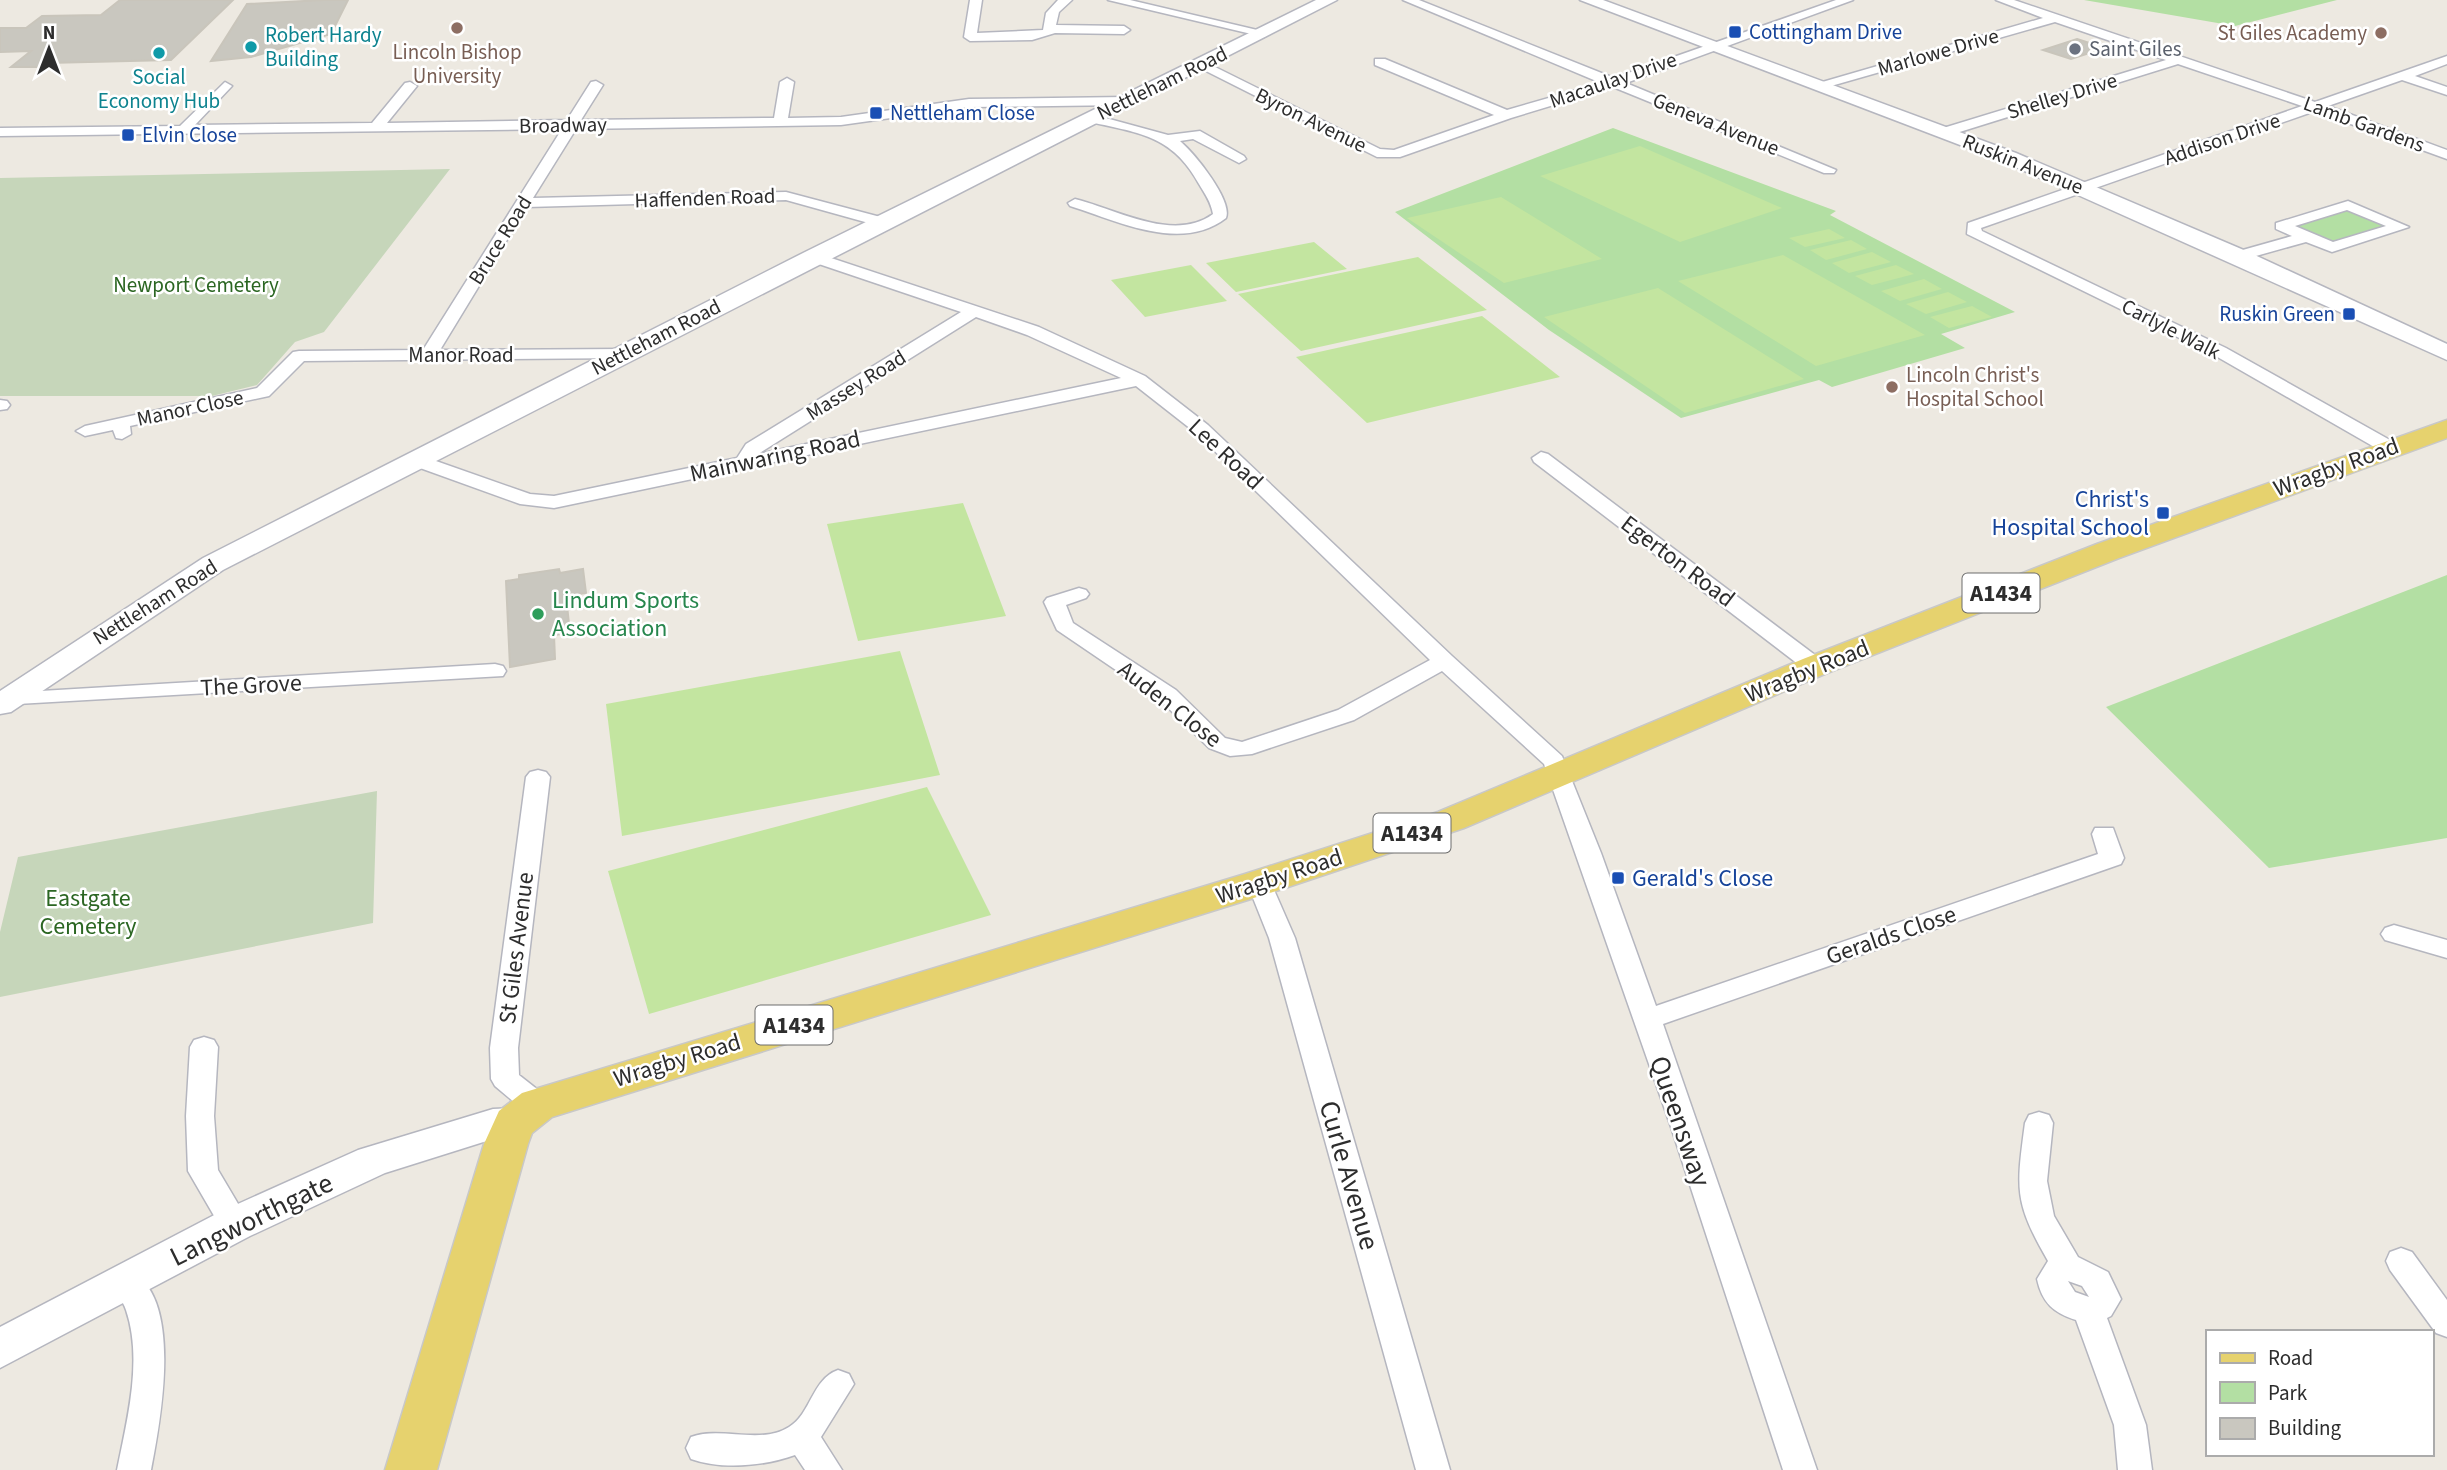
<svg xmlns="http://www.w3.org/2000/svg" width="2447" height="1470" font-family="'Source Sans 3',sans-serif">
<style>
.green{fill:#b3dfa3}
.cemetery{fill:#c6d6ba}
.pitch{fill:#c3e5a0}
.building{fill:#c9c7bf;stroke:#c9c5bb;stroke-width:2}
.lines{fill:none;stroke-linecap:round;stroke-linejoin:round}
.street-casing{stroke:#b5b6bf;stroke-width:3}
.secondary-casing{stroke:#b5b6bf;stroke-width:3}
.primary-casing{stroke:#c8c8c8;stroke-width:3}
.street{fill:#fff;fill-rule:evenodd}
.secondary{fill:#fff;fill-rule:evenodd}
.primary{fill:#e6d26e;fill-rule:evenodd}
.education-dot{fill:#8d6e63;stroke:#fff;stroke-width:2.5}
.transit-dot{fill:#1a4fb4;stroke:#fff;stroke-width:2.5}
.culture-dot{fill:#0f9aa8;stroke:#fff;stroke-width:2.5}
.worship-dot{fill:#6b7280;stroke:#fff;stroke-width:2.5}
.leisure-dot{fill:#2e9e5b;stroke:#fff;stroke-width:2.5}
.labels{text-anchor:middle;stroke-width:5;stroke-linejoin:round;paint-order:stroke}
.far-transit-label{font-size:21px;fill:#164399;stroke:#fff;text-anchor:start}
.far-education-label{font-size:21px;fill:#785e54;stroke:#fff;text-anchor:end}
.far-culture-label{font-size:21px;fill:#0d838f;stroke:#fff;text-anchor:start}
.far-worship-label{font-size:21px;fill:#5b616d;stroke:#fff;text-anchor:start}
.far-street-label{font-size:21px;fill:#2d2d2d;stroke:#fff}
.far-park-label{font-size:21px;fill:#2b6622;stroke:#fff}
.shield{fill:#fff;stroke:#6c6c6c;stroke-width:2}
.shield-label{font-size:23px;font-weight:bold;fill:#2d2d2d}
.street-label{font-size:24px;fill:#2d2d2d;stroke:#fff}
.transit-label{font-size:24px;fill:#164399;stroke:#fff;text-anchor:end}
.leisure-label{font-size:24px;fill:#27864d;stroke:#fff;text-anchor:start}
.park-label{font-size:24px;fill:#2b6622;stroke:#fff}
.near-street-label{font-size:28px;fill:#2d2d2d;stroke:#fff}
</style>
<rect width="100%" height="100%" fill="#ede9e1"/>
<!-- green -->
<path class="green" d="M 2084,0 L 2337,0 L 2235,26 Z
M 1613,128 L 1836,211 L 1830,215 L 2015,312 L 1941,334 L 1965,348 L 1832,387 L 1819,380 L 1681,418 L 1549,330 L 1395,212 Z
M 2348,205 L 2401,227 L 2332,247 L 2281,226 Z
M 2447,575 L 2447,838 L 2269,868 L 2106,707 Z"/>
<!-- cemetery -->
<path class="cemetery" d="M 450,169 L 324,332 L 295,342 L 257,385 L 212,396 L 0,396 L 0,178 Z
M 377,791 L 373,923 L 0,997 L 0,932 L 18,857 Z"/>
<!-- pitch -->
<path class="pitch" d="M 1640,146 L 1782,208 L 1680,242 L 1540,176 Z
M 1501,197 L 1602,259 L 1504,283 L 1407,218 Z
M 1829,229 L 1845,238 L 1805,247 L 1789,238 Z
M 1851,240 L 1867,249 L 1826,260 L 1810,250 Z
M 1314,242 L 1347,269 L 1236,292 L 1206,263 Z
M 1872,252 L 1891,262 L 1849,273 L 1832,263 Z
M 1783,255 L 1925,335 L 1816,366 L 1678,281 Z
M 1418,257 L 1487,310 L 1301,351 L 1238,294 Z
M 1191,265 L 1227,301 L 1145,317 L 1111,280 Z
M 1896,265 L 1914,274 L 1872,285 L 1855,276 Z
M 1924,279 L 1942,289 L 1900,301 L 1881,291 Z
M 1658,288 L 1804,379 L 1685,413 L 1544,317 Z
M 1948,292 L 1967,302 L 1926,314 L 1906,304 Z
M 1972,306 L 1992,317 L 1949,328 L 1930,317 Z
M 1482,316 L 1560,377 L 1367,423 L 1296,357 Z
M 963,503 L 1006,616 L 858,641 L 827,524 Z
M 900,651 L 940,775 L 622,836 L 606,704 Z
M 927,787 L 991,915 L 649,1014 L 608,871 Z"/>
<!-- building -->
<path class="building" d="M 120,0 L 233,0 L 171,60 L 47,63 L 42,67 L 11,67 L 31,51 L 0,52 L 0,28 L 26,28 L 42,16 L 101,15 Z
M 323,0 L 348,0 L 331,34 L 251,57 L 211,61 L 247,4 Z
M 2077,39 L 2105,48 L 2071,59 L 2043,50 Z
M 559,569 L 560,573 L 583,569 L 586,593 L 566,596 L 570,633 L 554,635 L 555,659 L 510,667 L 506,581 L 519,579 L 519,575 Z"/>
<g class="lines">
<defs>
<path id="street" d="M 970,0 L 982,0 L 977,33 L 1043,30 L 1046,13 L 1058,0 L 1072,0 L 1059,12 L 1056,25 L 1124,26 L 1130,30 L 1124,34 L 1055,33 L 1032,40 L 970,41 L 964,37 Z
M 1108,0 L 1130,0 L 1270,33 L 1264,37 Z
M 1403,0 L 1419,0 L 1614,78 L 1836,0 L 1853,0 L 1626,83 L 1836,170 L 1834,173 L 1824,173 L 1613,87 L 1511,118 L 1400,157 L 1377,157 L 1194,65 L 1205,62 L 1380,149 L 1394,150 L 1494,115 L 1375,65 L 1375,59 L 1385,59 L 1507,110 L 1601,83 Z
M 1996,0 L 2014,0 L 2315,102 L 2447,56 L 2447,64 L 2415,76 L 2447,87 L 2447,95 L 2402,80 L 2328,106 L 2447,150 L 2447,159 L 2315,111 L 1981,228 L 1982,231 L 2226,348 L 2397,444 L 2399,448 L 2397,452 L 2383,452 L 2214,355 L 1967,234 L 1968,223 L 2302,106 L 2178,64 L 1950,135 L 1940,135 L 1940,129 L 2166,60 L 2055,22 L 1824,88 L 1812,85 L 2043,18 Z
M 787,78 L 794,82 L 788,118 L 841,117 L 969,99 L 1126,97 L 1133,101 L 1126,105 L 969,107 L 841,125 L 576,129 L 533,198 L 786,192 L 888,219 L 891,222 L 883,227 L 786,200 L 527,207 L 440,350 L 624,349 L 630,350 L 633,354 L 630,358 L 304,361 L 269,396 L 130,426 L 131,434 L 122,439 L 116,438 L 113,430 L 85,436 L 76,431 L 85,426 L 257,388 L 293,352 L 299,351 L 423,350 L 562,129 L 0,136 L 0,128 L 180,126 L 225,82 L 232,86 L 195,125 L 372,123 L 405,83 L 410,82 L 417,86 L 387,123 L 567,120 L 591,82 L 596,81 L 603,85 L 581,120 L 774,118 L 780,82 Z
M 1091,114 L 1168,135 L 1200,131 L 1244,156 L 1246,159 L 1239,163 L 1193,139 L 1180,141 C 1194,153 1233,200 1226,218 C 1181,253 1118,221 1070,206 L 1068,203 L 1075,199 C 1116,209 1174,243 1213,214 C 1211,202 1205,194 1199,184 C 1172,134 1137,133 1086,121 L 1086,115 Z
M 2348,201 L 2409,227 L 2332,252 L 2306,242 L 2238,261 L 2230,256 L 2232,253 L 2292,236 L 2276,229 L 2276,223 ZM 2347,210 L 2386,226 L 2333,242 L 2295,226 Z
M 813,252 L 1039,327 L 1145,376 L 1208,425 L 1452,656 L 1562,756 L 1601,853 L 1656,1006 L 2098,854 L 2092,834 L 2095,828 L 2113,828 L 2124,858 L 2121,864 L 1663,1024 L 1817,1470 L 1783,1470 L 1671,1127 L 1544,764 L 1442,671 L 1354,720 L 1252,754 L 1230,756 L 1209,748 L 1160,700 L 1057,630 L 1044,602 L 1047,598 L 1079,588 L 1086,590 L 1089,594 L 1086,598 L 1066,605 L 1073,623 L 1176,690 L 1225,738 L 1242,742 L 1338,710 L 1430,660 L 1196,433 L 1136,386 L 554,508 L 520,504 L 409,464 L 407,460 L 416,454 L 530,494 L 554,496 L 737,458 L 746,444 L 961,312 L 807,260 L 805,257 ZM 976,317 L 1027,335 L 1121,378 L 758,454 Z
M 0,400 L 7,401 L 10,405 L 7,409 L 0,410 Z
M 1541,452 L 1548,454 L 1823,661 L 1826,666 L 1823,671 L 1807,671 L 1534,462 L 1532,458 Z
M 495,664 L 503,666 L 506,671 L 503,676 L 0,705 L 0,695 L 7,693 Z
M 538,770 L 546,772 L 550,777 L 518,1048 L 519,1075 L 547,1097 L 551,1105 L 547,1113 L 537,1116 L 527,1113 L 495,1086 L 491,1079 L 490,1048 L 526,777 L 530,772 Z
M 1259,875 L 1268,877 L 1271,883 L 1295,938 L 1450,1470 L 1416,1470 L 1269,938 L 1247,883 L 1250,877 Z
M 2394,925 L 2447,940 L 2447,958 L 2385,940 L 2381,934 L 2385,928 Z
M 204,1037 L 214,1040 L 218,1047 L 214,1116 L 218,1170 L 250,1224 L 246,1233 L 235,1236 L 224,1233 L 188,1171 L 186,1116 L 190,1047 L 194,1040 Z
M 2039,1112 L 2049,1115 L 2053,1123 L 2047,1181 L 2054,1216 L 2078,1257 L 2108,1272 L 2121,1299 L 2111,1316 L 2107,1318 L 2146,1425 L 2152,1470 L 2118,1470 L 2114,1425 L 2076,1320 C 2054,1313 2042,1303 2037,1279 L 2048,1261 C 2014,1202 2016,1190 2025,1123 L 2029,1115 ZM 2068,1281 L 2082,1286 L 2089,1297 L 2075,1292 Z
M 2401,1248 L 2412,1252 L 2447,1300 L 2447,1337 L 2436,1333 L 2390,1270 L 2386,1261 L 2390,1252 Z
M 125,1269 C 186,1290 160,1423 151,1470 L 117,1470 C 127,1420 143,1360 126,1310 C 123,1300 114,1291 110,1282 L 114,1273 Z
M 838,1370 L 849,1374 L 854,1384 L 821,1437 L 842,1470 L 805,1470 L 795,1455 C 765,1466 722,1470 691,1459 L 686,1448 L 691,1437 C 721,1426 761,1445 789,1427 C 811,1414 812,1379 838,1370 Z"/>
<path id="secondary" d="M 1316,0 L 1337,0 L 223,570 L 11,712 L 0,714 L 0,691 L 203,558 L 805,252 Z
M 1580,0 L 1603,0 L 2016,153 L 2246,251 L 2447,344 L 2447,360 L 2002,161 Z
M 514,1108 L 528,1112 L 534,1123 L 528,1134 L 493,1139 L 385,1173 L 250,1236 L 0,1368 L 0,1327 L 220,1212 L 358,1150 L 493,1109 Z"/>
<path id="primary" d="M 2447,420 L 2447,438 L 2119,558 L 1827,673 L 1464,828 L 1273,892 L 552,1117 L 532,1133 L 528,1144 L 437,1470 L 385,1470 L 484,1144 L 499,1111 L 522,1093 L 1245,874 L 1438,812 L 1803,659 L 2097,544 Z"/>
</defs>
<!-- street casing -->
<use href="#street" class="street-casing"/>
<!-- secondary casing -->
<use href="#secondary" class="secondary-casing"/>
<!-- primary casing -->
<use href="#primary" class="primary-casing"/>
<!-- street -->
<use href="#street" class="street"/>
<!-- secondary -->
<use href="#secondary" class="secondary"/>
<!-- primary -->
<use href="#primary" class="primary"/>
</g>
<!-- markers -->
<g class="education-dot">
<circle cx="457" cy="28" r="7"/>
<circle cx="2381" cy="33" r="7"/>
<circle cx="1892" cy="387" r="7"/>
</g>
<g class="transit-dot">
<rect x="1728" y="25" width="14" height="14" rx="3.5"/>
<rect x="869" y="106" width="14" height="14" rx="3.5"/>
<rect x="121" y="128" width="14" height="14" rx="3.5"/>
<rect x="2342" y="307" width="14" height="14" rx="3.5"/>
<rect x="2156" y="506" width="14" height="14" rx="3.5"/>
<rect x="1611" y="871" width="14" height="14" rx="3.5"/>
</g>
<g class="culture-dot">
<circle cx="251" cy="47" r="7"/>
<circle cx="159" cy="53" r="7"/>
</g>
<circle class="worship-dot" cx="2075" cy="49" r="7"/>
<circle class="leisure-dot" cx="538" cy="614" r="7"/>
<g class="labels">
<!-- far-transit labels -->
<g class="far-transit-label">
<text x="1749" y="39">Cottingham Drive</text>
<text x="890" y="120">Nettleham Close</text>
<text x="142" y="142">Elvin Close</text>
<text x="2335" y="321" text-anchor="end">Ruskin Green</text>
</g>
<!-- far-education labels -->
<g class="far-education-label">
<text x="2367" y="40">St Giles Academy</text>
<text x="457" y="59" text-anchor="middle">Lincoln Bishop<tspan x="457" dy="24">University</tspan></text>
<text x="1906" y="382" text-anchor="start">Lincoln Christ's<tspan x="1906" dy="24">Hospital School</tspan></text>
</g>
<!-- far-culture labels -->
<g class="far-culture-label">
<text x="265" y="42">Robert Hardy<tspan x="265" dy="24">Building</tspan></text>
<text x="159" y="84" text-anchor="middle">Social<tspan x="159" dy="24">Economy Hub</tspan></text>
</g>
<!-- far-worship labels -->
<g class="far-worship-label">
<text x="2089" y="56">Saint Giles</text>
</g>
<!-- far-street labels -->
<g class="far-street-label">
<text transform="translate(1938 52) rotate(-16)" y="7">Marlowe Drive</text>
<text transform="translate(1613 80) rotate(-19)" y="7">Macaulay Drive</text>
<text transform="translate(1162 83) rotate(-26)" y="7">Nettleham Road</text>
<text transform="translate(2062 96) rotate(-17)" y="7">Shelley Drive</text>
<text transform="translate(1311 120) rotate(26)" y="7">Byron Avenue</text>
<text transform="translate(1716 124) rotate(22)" y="7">Geneva Avenue</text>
<text transform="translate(2364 124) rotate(20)" y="7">Lamb Gardens</text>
<text transform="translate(563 125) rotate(-1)" y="7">Broadway</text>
<text transform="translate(2222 139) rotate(-19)" y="7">Addison Drive</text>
<text transform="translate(2023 164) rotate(22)" y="7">Ruskin Avenue</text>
<text transform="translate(705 198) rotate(-2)" y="7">Haffenden Road</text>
<text transform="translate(500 240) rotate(-58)" y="7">Bruce Road</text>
<text transform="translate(2171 329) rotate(27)" y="7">Carlyle Walk</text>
<text transform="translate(656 337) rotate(-27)" y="7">Nettleham Road</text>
<text x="461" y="362">Manor Road</text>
<text transform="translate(856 385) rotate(-32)" y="7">Massey Road</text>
<text transform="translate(190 408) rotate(-12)" y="7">Manor Close</text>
<text transform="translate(155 602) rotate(-32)" y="7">Nettleham Road</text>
</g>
<!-- far-park labels -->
<g class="far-park-label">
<text x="196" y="292">Newport Cemetery</text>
</g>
<!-- shield labels -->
<g class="shield">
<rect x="1962.5" y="573.5" width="77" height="39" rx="5"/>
<rect x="1373.5" y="813.5" width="77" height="39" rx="5"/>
<rect x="755.5" y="1005.5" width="77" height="39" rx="5"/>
</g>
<g class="shield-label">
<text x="2001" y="601">A1434</text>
<text x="1412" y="841">A1434</text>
<text x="794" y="1033">A1434</text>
</g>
<!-- street labels -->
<g class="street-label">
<text transform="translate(1226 454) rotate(43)" y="8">Lee Road</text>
<text transform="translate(775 456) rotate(-12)" y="8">Mainwaring Road</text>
<text transform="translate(2336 467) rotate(-20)" y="8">Wragby Road</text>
<text transform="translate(1678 561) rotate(37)" y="8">Egerton Road</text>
<text transform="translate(1807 671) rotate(-22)" y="8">Wragby Road</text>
<text transform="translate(251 685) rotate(-3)" y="8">The Grove</text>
<text transform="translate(1170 704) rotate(38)" y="8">Auden Close</text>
<text transform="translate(1279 876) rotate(-18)" y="8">Wragby Road</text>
<text transform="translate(1891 935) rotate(-19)" y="8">Geralds Close</text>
<text transform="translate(516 948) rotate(-83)" y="8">St Giles Avenue</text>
<text transform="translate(677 1060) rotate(-17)" y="8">Wragby Road</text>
</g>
<!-- transit labels -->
<g class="transit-label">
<text x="2149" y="507">Christ's<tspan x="2149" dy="28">Hospital School</tspan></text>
<text x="1632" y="886" text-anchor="start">Gerald's Close</text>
</g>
<!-- leisure labels -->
<g class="leisure-label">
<text x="552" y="608">Lindum Sports<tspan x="552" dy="28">Association</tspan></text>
</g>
<!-- park labels -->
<g class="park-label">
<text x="88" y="906">Eastgate<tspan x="88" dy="28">Cemetery</tspan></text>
</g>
<!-- near-street labels -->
<g class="near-street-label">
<text transform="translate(1681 1121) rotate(71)" y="10">Queensway</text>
<text transform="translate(1350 1175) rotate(74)" y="10">Curle Avenue</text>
<text transform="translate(251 1219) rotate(-26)" y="10">Langworthgate</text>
</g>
</g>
<!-- legend -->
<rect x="2206" y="1330" width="228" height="126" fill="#ffffff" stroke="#ababab" stroke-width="2"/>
<rect x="2220" y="1353" width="35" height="10" fill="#e6d26e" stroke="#ababab" stroke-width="2"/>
<text x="2268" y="1365" font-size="21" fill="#2d2d2d">Road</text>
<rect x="2220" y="1382" width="35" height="21" fill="#b3dfa3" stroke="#ababab" stroke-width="2"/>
<text x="2268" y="1400" font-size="21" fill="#2d2d2d">Park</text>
<rect x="2220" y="1418" width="35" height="21" fill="#c9c7bf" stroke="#ababab" stroke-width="2"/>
<text x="2268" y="1435" font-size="21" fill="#2d2d2d">Building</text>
<!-- north arrow -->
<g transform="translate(49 49)" stroke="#ffffff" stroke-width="5" paint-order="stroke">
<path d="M0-5L12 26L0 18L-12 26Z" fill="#2d2d2d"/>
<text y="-10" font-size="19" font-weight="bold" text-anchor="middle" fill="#2d2d2d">N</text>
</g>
</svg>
